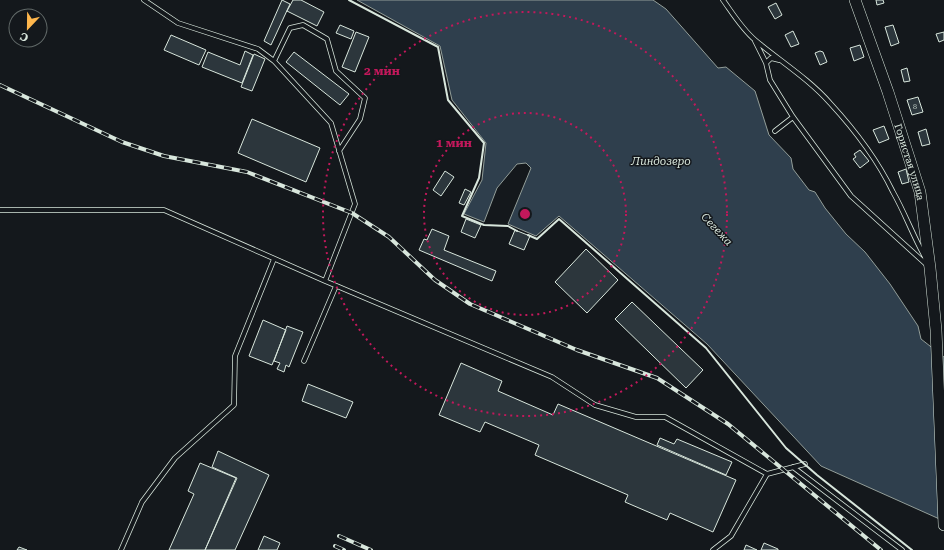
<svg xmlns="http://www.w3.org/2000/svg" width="944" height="550" font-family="'Roboto Serif',serif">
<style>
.water{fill:#2f3f4d;stroke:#939e99}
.building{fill:#2c363c;stroke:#d8e6dc}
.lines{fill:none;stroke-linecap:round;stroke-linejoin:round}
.lane-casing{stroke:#d8e6dc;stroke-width:5.5}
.secondary-casing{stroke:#d8e6dc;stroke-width:12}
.lane{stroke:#14181c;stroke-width:4}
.secondary{stroke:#14181c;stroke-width:11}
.rail-casing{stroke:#d8e6dc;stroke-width:4}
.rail{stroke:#14181c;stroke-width:2.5;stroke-dasharray:8;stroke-linecap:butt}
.wall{stroke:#d8e6dc;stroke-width:2}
.ring{fill:none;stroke:#c2185b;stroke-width:2;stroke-dasharray:2 4}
.labels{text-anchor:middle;stroke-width:3;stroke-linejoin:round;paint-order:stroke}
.number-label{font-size:8px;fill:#adbab4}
.street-label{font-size:10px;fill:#d8e6dc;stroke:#14181c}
.water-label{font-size:11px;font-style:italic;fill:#d8e6dc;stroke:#14181c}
.centre{fill:#c2185b;stroke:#14181c;stroke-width:2}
.ring-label{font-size:12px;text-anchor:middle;font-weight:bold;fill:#c2185b;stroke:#14181c;stroke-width:3;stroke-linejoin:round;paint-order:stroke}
</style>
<rect width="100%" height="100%" fill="#14181c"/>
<!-- water -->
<path class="water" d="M 357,0 L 653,0 L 666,9 L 718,68 L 726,67 L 755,91 L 769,135 L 791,158 L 793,169 L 809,190 L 815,192 L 825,208 L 846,234 L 865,252 L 890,284 L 918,326 L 921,339 L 944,357 L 944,521 L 821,466 L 707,344 L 559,216 L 536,236 L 508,224 L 531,168 L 526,163 L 517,164 L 497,188 L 484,222 L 464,214 L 482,180 L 486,143 L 452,100 L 440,46 Z"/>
<!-- building -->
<path class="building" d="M 282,0 L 290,4 L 271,45 L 264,41 Z
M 293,0 L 301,0 L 324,12 L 317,26 L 287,11 Z
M 876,0 L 883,0 L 884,3 L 877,5 Z
M 776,3 L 782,15 L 775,19 L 768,7 Z
M 340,25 L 354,31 L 351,39 L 336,33 Z
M 893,25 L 899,43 L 891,46 L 885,27 Z
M 793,31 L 799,44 L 791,47 L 785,35 Z
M 356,32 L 369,37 L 355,72 L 342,67 Z
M 944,32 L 944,40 L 939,42 L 936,34 Z
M 171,35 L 206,50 L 199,65 L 164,50 Z
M 860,45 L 864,57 L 854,61 L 850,48 Z
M 245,51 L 253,55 L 242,83 L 202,67 L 208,52 L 240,65 Z
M 820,51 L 823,52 L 827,62 L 820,65 L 815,53 Z
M 294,52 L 349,94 L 340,105 L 286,62 Z
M 254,54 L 265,59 L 252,91 L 241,87 Z
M 907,68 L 910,81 L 904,82 L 901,70 Z
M 918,97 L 923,112 L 912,115 L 907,100 Z
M 252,119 L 320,148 L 306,182 L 238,153 Z
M 884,126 L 889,139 L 879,143 L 873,130 Z
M 926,129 L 930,144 L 922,146 L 918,132 Z
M 860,150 L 869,161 L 860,168 L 853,159 L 856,157 L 854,154 Z
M 906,169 L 909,182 L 902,184 L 898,172 Z
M 445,171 L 454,177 L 441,196 L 433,190 Z
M 465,189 L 471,192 L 464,205 L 459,203 Z
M 466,219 L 481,225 L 475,238 L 461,232 Z
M 432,229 L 449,236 L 444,250 L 496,271 L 492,281 L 419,250 L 424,239 L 427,240 Z
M 515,230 L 530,236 L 524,250 L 509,244 Z
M 586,249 L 618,280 L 587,313 L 555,282 Z
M 632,302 L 703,370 L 686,388 L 615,319 Z
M 263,320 L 286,330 L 272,365 L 249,356 Z
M 287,326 L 303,332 L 289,367 L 286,365 L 284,372 L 277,369 L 280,363 L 274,361 Z
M 461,363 L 502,381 L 498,391 L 553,415 L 558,404 L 736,480 L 713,532 L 670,513 L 667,520 L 625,502 L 628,495 L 535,455 L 539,445 L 485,422 L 480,432 L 439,415 Z
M 308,384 L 353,402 L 346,418 L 302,401 Z
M 660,438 L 674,444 L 677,439 L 732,462 L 726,475 L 657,445 Z
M 218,451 L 269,475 L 235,550 L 205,550 L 237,478 L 212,467 Z
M 200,463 L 236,478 L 205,550 L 169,550 L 194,494 L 188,491 Z
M 264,536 L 280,543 L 277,550 L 258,550 Z
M 764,543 L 778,549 L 778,550 L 761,550 Z
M 746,545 L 757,550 L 744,550 Z
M 19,547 L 27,550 L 17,550 Z"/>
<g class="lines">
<defs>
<path id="lane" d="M 723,0 C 733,14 742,29 755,40 C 780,61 809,79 830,103 C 853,128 878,161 893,192 C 905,213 913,236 925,257
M 755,41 L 766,63 L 770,80 L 793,117 L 851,196 L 927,265
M 274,61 L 290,28 L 303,25 L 327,39 L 336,71 L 365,98 L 360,119 L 339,151
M 766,63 L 771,58 L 779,60
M 775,131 L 793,117
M 0,210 L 164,210 L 325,281 L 355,204 L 331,123 L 274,61 L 258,49 L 178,23 L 144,0
M 325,281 L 552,377 L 595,405 L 636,417 L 665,417 L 767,474 L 805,464
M 304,361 L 336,286
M 793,467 L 902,550
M 121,550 L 142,502 L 175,458 L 234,405 L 235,356 L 274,259
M 713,550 L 731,536 L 767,474"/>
<g id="secondary">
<path id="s1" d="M 855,0 L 888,92 L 920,192 L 930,268 L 936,330 L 944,525"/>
</g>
</defs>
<!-- lane casing -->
<use href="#lane" class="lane-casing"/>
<!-- secondary casing -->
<use href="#secondary" class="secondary-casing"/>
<!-- lane -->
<use href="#lane" class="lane"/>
<!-- secondary -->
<use href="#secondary" class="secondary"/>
<defs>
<path id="rail" d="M 0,85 L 122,142 L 164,156 L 247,172 L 352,213 L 389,237 L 435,280 L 470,304 L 577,350 L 657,378 L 728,424 L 881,550
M 339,536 L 371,550
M 335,546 L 344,550"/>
</defs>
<!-- rail casing -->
<use href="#rail" class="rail-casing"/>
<!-- rail -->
<use href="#rail" class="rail"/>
<!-- wall -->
<path class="wall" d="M 349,0 L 438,47 L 448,100 L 484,143 L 479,178 L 462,216 L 484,225 L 508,226 L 517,231
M 528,235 L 537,239 L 559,219 L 706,348 L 786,448 L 817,475 L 912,550"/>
</g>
<!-- distance rings -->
<g class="ring">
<circle cx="525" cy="214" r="101"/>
<circle cx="525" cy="214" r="202"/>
</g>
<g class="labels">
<!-- number labels -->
<g class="number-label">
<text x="915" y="109">8</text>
</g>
<!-- street labels -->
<g class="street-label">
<text dy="4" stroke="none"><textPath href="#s1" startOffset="171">Гористая улица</textPath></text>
</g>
<!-- water labels -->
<g class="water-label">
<text x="661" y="165">Линдозеро</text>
<text transform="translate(717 229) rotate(47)" y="4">Сегежа</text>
</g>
</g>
<circle cx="525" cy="214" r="6" class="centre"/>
<g class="ring-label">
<text x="382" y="75">2 мин</text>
<text x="454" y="147">1 мин</text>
</g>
<!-- north arrow -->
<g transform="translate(28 28) rotate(202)"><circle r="19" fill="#14181c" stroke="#626a69"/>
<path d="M0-3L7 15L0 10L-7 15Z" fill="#ffb74d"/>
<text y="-6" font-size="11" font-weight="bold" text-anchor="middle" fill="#d8e6dc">С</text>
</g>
</svg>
